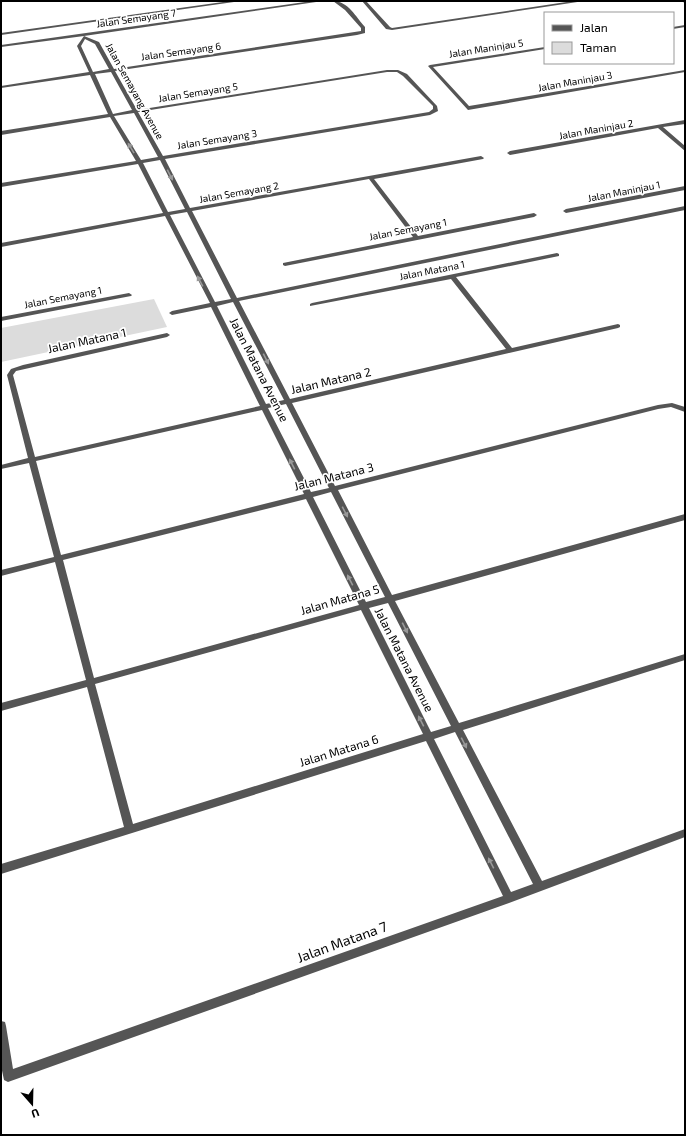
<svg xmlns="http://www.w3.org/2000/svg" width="686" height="1136" font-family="'Exo 2',sans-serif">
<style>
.green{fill:#dcdcdc}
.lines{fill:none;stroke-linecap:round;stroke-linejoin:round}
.minor{fill:#555;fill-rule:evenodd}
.oneway{fill:#999}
.labels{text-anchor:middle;stroke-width:3.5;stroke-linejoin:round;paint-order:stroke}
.far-street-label{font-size:10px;fill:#000;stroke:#fff}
.street-label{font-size:12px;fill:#000;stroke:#fff}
.near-street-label{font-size:14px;fill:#000;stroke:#fff}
</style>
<rect width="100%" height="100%" fill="#fff"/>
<!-- green -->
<path class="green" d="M 154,299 L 167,327 L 1,362 L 1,328 Z"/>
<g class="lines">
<!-- minor -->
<path class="minor" d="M 230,1 L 241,1 L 1,35 L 1,33 Z
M 312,1 L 323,1 L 84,36 L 99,42 L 114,69 L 361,31 L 361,28 L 345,10 L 333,1 C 348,1 356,17 365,27 L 365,33 L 357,35 L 115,71 L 137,110 L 387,70 L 398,70 L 407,74 L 437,106 L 438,111 L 430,115 L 165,159 L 190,208 L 481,156 L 484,158 L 483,159 L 374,179 L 418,236 L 534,213 L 537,215 L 534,217 L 285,266 L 283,265 L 283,263 L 413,237 L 369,179 L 192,211 L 237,298 L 685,206 L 685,210 L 239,301 L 290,399 L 506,349 L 451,279 L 310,306 L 310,304 L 312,303 L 557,253 L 559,254 L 559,256 L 456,277 L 512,348 L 618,324 L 620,325 L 620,327 L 618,328 L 292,403 L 335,486 L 658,405 L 672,403 L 685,407 L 685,412 L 671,407 L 658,409 L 338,490 L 392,595 L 685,514 L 685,520 L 395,601 L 459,723 L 685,654 L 685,660 L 463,730 L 542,881 L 685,829 L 685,837 L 509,903 L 8,1082 L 4,1080 L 1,1066 L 1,1021 L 5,1022 L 6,1026 L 13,1069 L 503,896 L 426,741 L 1,874 L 1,864 L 124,827 L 87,687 L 1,711 L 1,703 L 86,680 L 55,562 L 1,576 L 1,570 L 54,557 L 29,463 L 1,469 L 1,465 L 28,458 L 7,375 L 11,369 L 23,365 L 167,333 L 170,335 L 167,337 L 16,371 L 13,375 L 35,457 L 260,406 L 211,307 L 172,315 L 169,313 L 172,311 L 210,303 L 165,216 L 1,247 L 1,243 L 163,213 L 138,164 L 1,187 L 1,183 L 136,161 L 110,117 L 1,135 L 1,131 L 108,114 L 90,75 L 1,88 L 1,86 L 89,72 L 77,46 L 84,36 L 1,47 L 1,45 ZM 85,39 L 95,44 L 109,69 L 93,72 L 81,46 ZM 111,72 L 132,110 L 113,114 L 95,74 ZM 387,72 L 397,72 L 403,76 L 433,106 L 433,109 L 429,112 L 163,156 L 138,112 ZM 134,113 L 158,157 L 141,160 L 114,116 ZM 160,160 L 185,209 L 168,212 L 143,163 ZM 187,212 L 231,299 L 215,302 L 170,215 ZM 233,302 L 284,400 L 266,404 L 217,306 ZM 286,404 L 329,488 L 311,492 L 268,408 ZM 262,410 L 304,494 L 61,555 L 36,461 ZM 331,492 L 385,597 L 366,602 L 313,497 ZM 306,499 L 359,605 L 94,678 L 63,560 ZM 388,603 L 451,726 L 431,732 L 369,608 ZM 361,610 L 423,734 L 133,824 L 95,684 ZM 455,732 L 533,884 L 511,892 L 434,739 Z
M 362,1 L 366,1 L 390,27 L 392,28 L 573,1 L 584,1 L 392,30 L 386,29 Z
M 681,1 L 685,1 L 685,3 Z
M 685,25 L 685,27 L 673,29 L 673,27 Z
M 545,47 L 545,49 L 433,67 L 469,106 L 685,70 L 685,72 L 468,110 L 428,66 L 430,65 Z
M 685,120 L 685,124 L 663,127 L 685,146 L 685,151 L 658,128 L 510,155 L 507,153 L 510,151 Z
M 685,186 L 685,190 L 566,213 L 563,211 L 566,209 Z
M 129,293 L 132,295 L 131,296 L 1,321 L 1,317 Z"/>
</g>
<!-- one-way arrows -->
<defs><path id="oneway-solid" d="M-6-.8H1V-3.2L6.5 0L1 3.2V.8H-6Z"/></defs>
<g class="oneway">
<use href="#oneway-solid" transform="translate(131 148) rotate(-121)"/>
<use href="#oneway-solid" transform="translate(170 175) rotate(63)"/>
<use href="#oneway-solid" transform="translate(200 281) rotate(-118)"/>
<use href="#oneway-solid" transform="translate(266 359) rotate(63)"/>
<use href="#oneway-solid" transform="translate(292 464) rotate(-117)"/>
<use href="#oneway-solid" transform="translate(345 512) rotate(63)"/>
<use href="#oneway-solid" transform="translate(350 580) rotate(-117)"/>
<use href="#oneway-solid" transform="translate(405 628) rotate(63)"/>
<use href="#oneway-solid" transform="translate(421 721) rotate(-117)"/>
<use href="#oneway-solid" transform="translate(464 743) rotate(63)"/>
<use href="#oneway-solid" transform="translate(491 863) rotate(-117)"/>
</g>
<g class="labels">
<!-- far-street labels -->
<g class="far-street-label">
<text transform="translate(136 18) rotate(-8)" y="4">Jalan Semayang 7</text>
<text transform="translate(486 48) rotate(-9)" y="4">Jalan Maninjau 5</text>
<text transform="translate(181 51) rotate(-8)" y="4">Jalan Semayang 6</text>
<text transform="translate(575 81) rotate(-10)" y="4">Jalan Maninjau 3</text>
<text transform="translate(135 91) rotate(61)" y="4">Jalan Semayang Avenue</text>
<text transform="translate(198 92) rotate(-9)" y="4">Jalan Semayang 5</text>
<text transform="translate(596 129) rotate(-10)" y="4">Jalan Maninjau 2</text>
<text transform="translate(217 139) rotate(-9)" y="4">Jalan Semayang 3</text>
<text transform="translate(624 191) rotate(-11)" y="4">Jalan Maninjau 1</text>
<text transform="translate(239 192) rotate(-10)" y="4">Jalan Semayang 2</text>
<text transform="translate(408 229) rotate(-11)" y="4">Jalan Semayang 1</text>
<text transform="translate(432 270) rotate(-11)" y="4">Jalan Matana 1</text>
<text transform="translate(63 297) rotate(-11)" y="4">Jalan Semayang 1</text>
</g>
<!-- street labels -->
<g class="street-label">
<text transform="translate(87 341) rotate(-12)" y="4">Jalan Matana 1</text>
<text transform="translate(259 370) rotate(63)" y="4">Jalan Matana Avenue</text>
<text transform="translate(331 381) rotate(-13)" y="4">Jalan Matana 2</text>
<text transform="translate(334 477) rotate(-14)" y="4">Jalan Matana 3</text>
<text transform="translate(340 600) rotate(-16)" y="4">Jalan Matana 5</text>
<text transform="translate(404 660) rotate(63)" y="4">Jalan Matana Avenue</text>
<text transform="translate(339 751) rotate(-17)" y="4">Jalan Matana 6</text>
</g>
<!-- near-street labels -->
<g class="near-street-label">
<text transform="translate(342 942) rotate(-20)" y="5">Jalan Matana 7</text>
</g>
</g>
<!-- border -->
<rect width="686" height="1136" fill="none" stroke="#000000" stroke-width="4"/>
<!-- legend -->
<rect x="544" y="12" width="130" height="52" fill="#ffffff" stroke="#999999"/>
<rect x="552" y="25" width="20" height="6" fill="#555555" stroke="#999999"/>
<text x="580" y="32" font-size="12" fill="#000000">Jalan</text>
<rect x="552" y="42" width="20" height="12" fill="#dcdcdc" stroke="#999999"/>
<text x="580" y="52" font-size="12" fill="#000000">Taman</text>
<!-- north arrow -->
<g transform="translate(32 1104) rotate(160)" stroke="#ffffff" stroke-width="3" paint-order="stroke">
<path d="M0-3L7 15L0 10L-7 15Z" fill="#000000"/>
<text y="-6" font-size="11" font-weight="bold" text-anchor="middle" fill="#000000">U</text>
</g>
</svg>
